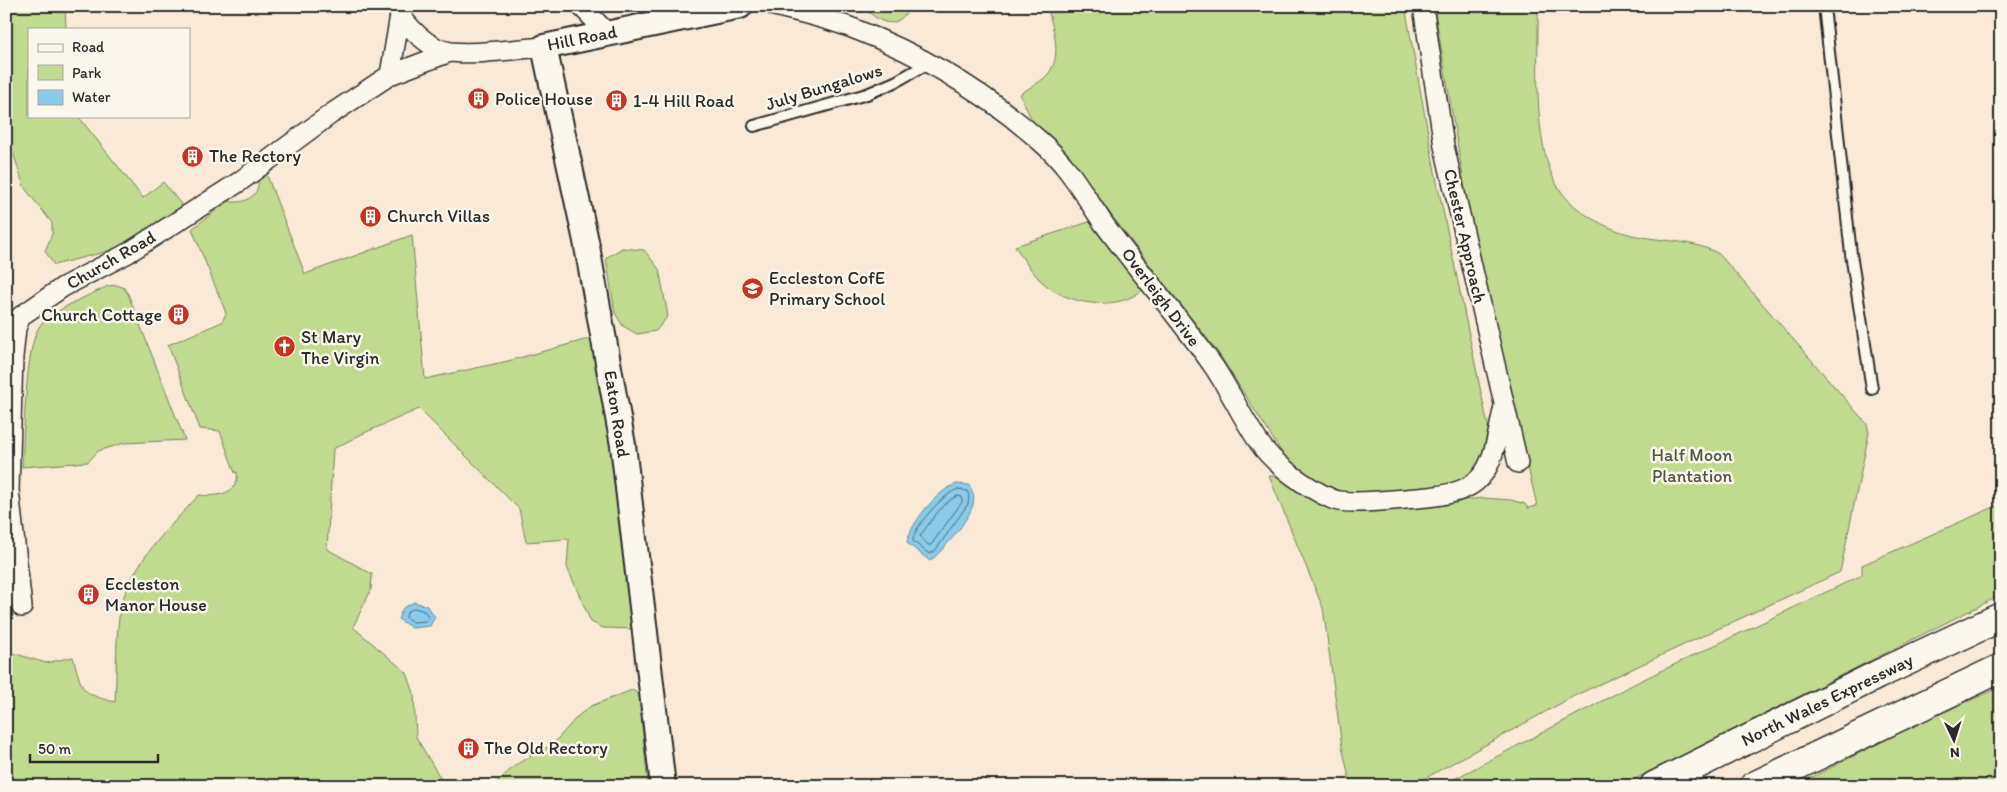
<svg xmlns="http://www.w3.org/2000/svg" width="2007" height="792" font-family="Itim,sans-serif">
<style>
.green{fill:#c0da90;stroke:#76825e}
.water{fill:#8acbeb;stroke:#648b9e}
.lines{fill:none;stroke-linecap:round;stroke-linejoin:round}
.shore{stroke:#516b78;stroke-width:1}
.service-casing{stroke:#2b2b2b;stroke-width:14}
.minor-casing{stroke:#2b2b2b;stroke-width:22}
.tertiary-casing{stroke:#2b2b2b;stroke-width:28}
.trunk-casing{stroke:#2b2b2b;stroke-width:31}
.service{stroke:#fbf7ec;stroke-width:10}
.minor{stroke:#fbf7ec;stroke-width:19}
.tertiary{stroke:#fbf7ec;stroke-width:24}
.trunk{stroke:#fbf7ec;stroke-width:28}
.labels{text-anchor:middle;stroke-width:5;stroke-linejoin:round;paint-order:stroke}
.street-label{font-size:18px;fill:#2b2b2b;stroke:#fbf7ec}
.poi-label{font-size:18px;fill:#2b2b2b;stroke:#fbf7ec;text-anchor:start}
.park-label{font-size:18px;fill:#505744;stroke:#fbf7ec}
</style>
<rect width="100%" height="100%" fill="#fae9d7"/>
<filter id="ink" filterUnits="userSpaceOnUse"><feTurbulence type="fractalNoise" baseFrequency=".02" numOctaves="2"/><feDisplacementMap in="SourceGraphic" scale="10" xChannelSelector="R" yChannelSelector="G"/><feConvolveMatrix kernelMatrix="1 2 1 2 8 2 1 2 1" color-interpolation-filters="sRGB"/></filter>
<g filter="url(#ink)">
<!-- green -->
<path class="green" d="M 6,6 L 65,6 L 66,29 L 29,29 L 29,116 L 78,116 L 143,198 L 163,182 L 185,209 L 124,247 L 54,265 L 45,251 L 52,234 L 52,223 L 24,187 L 6,130 Z
M 862,6 L 911,6 C 895,33 880,23 862,6 Z
M 1047,6 L 1405,6 L 1436,177 L 1496,464 L 1495,472 L 1492,477 L 1399,497 L 1342,492 L 1320,484 L 1289,464 L 1219,354 L 1101,202 L 1037,132 L 1020,94 C 1029,88 1043,81 1049,73 C 1063,54 1052,26 1047,6 Z
M 1434,6 L 1538,6 C 1539,59 1531,142 1558,187 C 1571,208 1596,223 1619,231 C 1651,243 1689,237 1719,254 L 1867,424 L 1869,433 L 1840,572 L 1574,696 L 1411,786 L 1351,786 L 1342,747 L 1323,608 L 1269,476 L 1286,476 L 1394,508 L 1483,498 L 1511,500 L 1525,504 L 1528,508 L 1537,506 L 1468,207 Z
M 266,173 L 305,274 L 412,235 L 425,379 L 508,361 L 592,338 L 618,490 L 636,629 L 603,628 L 591,622 L 567,567 L 569,539 L 526,542 L 519,509 L 419,409 L 362,434 L 333,449 L 327,549 L 372,574 L 371,590 L 353,627 L 407,673 L 414,693 L 416,737 L 445,786 L 6,786 L 6,651 L 46,663 L 73,657 C 83,691 79,693 115,702 C 117,673 115,633 121,606 C 132,562 170,527 199,495 C 215,497 240,495 237,472 L 235,473 L 220,431 L 200,429 L 168,345 L 222,322 L 226,313 L 192,229 L 228,201 C 242,205 260,197 258,181 Z
M 1092,221 L 1145,288 C 1117,313 1067,306 1040,280 C 1030,270 1022,257 1015,246 Z
M 622,248 L 644,250 L 659,269 L 668,316 L 656,331 L 637,334 L 623,326 L 615,313 L 606,258 Z
M 117,285 L 124,288 L 128,294 L 185,440 L 124,443 L 98,451 L 88,462 L 22,467 C 24,438 25,348 39,327 C 50,311 90,295 108,286 Z
M 2001,504 L 2001,595 L 1621,786 L 1441,786 L 1640,681 L 1862,575 L 1862,565 Z
M 2001,687 L 2001,783 L 1995,786 L 1795,786 L 1914,725 Z
M 632,690 L 639,694 L 648,786 L 492,786 L 517,764 L 553,744 L 578,716 L 591,706 Z"/>
<!-- water -->
<path class="water" d="M 957,484 L 969,485 C 973,492 975,496 973,504 C 970,519 942,552 930,561 L 907,543 C 909,525 939,488 957,484 Z
M 414,602 L 427,606 L 435,617 L 430,626 L 412,628 L 398,619 L 403,608 Z"/>
<g class="lines">
<!-- shore -->
<path class="shore" d="M 958,489 L 967,491 L 969,495 L 968,504 L 935,551 L 929,554 L 913,541 C 912,528 945,492 958,489 Z
M 958,496 L 962,497 L 962,502 L 931,545 L 928,545 L 920,536 C 928,525 945,499 958,496 Z
M 415,608 L 424,611 L 429,617 L 427,621 L 413,622 L 406,618 L 407,612 Z"/>
<defs>
<path id="service" d="M 1824,6 L 1851,254 L 1872,389
M 754,126 L 867,94 L 895,82 L 929,63"/>
<path id="minor" d="M 396,6 C 405,26 428,49 451,52 C 481,55 514,49 544,47
M 581,6 L 607,33
M 775,6 C 802,13 831,19 857,30 C 924,56 986,93 1040,141 C 1070,167 1082,192 1104,224 C 1140,273 1180,318 1214,367 C 1230,391 1242,417 1258,441 C 1273,464 1307,488 1332,499 C 1348,506 1397,499 1417,498 C 1491,493 1490,470 1504,406
M 1423,6 L 1444,146 L 1518,463
M 390,75 L 400,15
M 22,607 L 9,490 L 13,357 L 16,328 L 21,316 L 63,287 L 128,253 L 239,182 L 331,114 L 390,75 L 450,52"/>
<path id="tertiary" d="M 663,786 L 623,445 L 586,241 L 544,47 L 740,6"/>
<path id="trunk" d="M 1654,786 L 1877,675 L 2001,617
M 1754,786 L 2001,668"/>
</defs>
<!-- service casing -->
<use href="#service" class="service-casing"/>
<!-- minor casing -->
<use href="#minor" class="minor-casing"/>
<!-- tertiary casing -->
<use href="#tertiary" class="tertiary-casing"/>
<!-- trunk casing -->
<use href="#trunk" class="trunk-casing"/>
<!-- service -->
<use href="#service" class="service"/>
<!-- minor -->
<use href="#minor" class="minor"/>
<!-- tertiary -->
<use href="#tertiary" class="tertiary"/>
<!-- trunk -->
<use href="#trunk" class="trunk"/>
</g>
</g>
<!-- icons -->
<defs>
<symbol id="building-disc" viewBox="-11 -11 22 22"><circle r="9.5" fill="#c8321e" stroke="#fbf7ec"/><path d="M-4-6H4V6H1V3H-1V6H-4ZM-2.5-4.3h1.7v1.8h-1.7ZM.8-4.3h1.7v1.8H.8ZM-2.5-1h1.7V.8h-1.7ZM.8-1h1.7V.8H.8Z" fill="#fff"/></symbol>
<symbol id="school-disc" viewBox="-11 -11 22 22"><circle r="9.5" fill="#c8321e" stroke="#fbf7ec"/><path d="M0-5L7-2L0 1L-7-2ZM-4 1L0 2.5L4 1V4Q0 6-4 4Z" fill="#fff"/></symbol>
<symbol id="church-disc" viewBox="-11 -11 22 22"><circle r="9.5" fill="#c8321e" stroke="#fbf7ec"/><path d="M-1.2-6h2.4v3.5h3.3v2.4h-3.3V6h-2.4V-.1h-3.3v-2.4h3.3Z" fill="#fff"/></symbol>
</defs>
<g fill-rule="evenodd">
<use href="#building-disc" x="466" y="86" width="25" height="25"/>
<use href="#building-disc" x="604" y="88" width="25" height="25"/>
<use href="#building-disc" x="180" y="144" width="25" height="25"/>
<use href="#building-disc" x="358" y="204" width="25" height="25"/>
<use href="#school-disc" x="740" y="276" width="25" height="25"/>
<use href="#building-disc" x="166" y="302" width="25" height="25"/>
<use href="#church-disc" x="272" y="334" width="25" height="25"/>
<use href="#building-disc" x="76" y="582" width="25" height="25"/>
<use href="#building-disc" x="456" y="736" width="25" height="25"/>
</g>
<g class="labels">
<!-- street labels -->
<g class="street-label">
<text transform="translate(582 38) rotate(-11)" y="6">Hill Road</text>
<text transform="translate(824 87) rotate(-17)" y="6">July Bungalows</text>
<text transform="translate(1465 236) rotate(77)" y="6">Chester Approach</text>
<text transform="translate(111 260) rotate(-30)" y="6">Church Road</text>
<text transform="translate(1161 297) rotate(53)" y="6">Overleigh Drive</text>
<text transform="translate(617 414) rotate(81)" y="6">Eaton Road</text>
<text transform="translate(1827 700) rotate(-26)" y="6">North Wales Expressway</text>
</g>
<!-- poi labels -->
<g class="poi-label">
<text x="495" y="105">Police House</text>
<text x="633" y="107">1-4 Hill Road</text>
<text x="209" y="162">The Rectory</text>
<text x="387" y="222">Church Villas</text>
<text x="769" y="284">Eccleston CofE<tspan x="769" dy="21">Primary School</tspan></text>
<text x="162" y="321" text-anchor="end">Church Cottage</text>
<text x="301" y="343">St Mary<tspan x="301" dy="21">The Virgin</tspan></text>
<text x="105" y="590">Eccleston<tspan x="105" dy="21">Manor House</tspan></text>
<text x="484" y="754">The Old Rectory</text>
</g>
<!-- park labels -->
<g class="park-label">
<text x="1692" y="461">Half Moon<tspan x="1692" dy="21">Plantation</tspan></text>
</g>
</g>
<!-- margin -->
<rect width="2007" height="792" fill="none" stroke="#fbf7ec" stroke-width="25"/>
<rect x="12" y="12" width="1982" height="767" fill="none" stroke="#2b2b2b" stroke-width="2" filter="url(#ink)"/>
<!-- legend -->
<rect x="28" y="28" width="162" height="90" fill="#fbf7ec" stroke="#a8a59f"/>
<rect x="38" y="44" width="25" height="8" fill="#fbf7ec" stroke="#a8a59f"/>
<text x="72" y="52" font-size="15" fill="#2b2b2b">Road</text>
<rect x="38" y="65" width="25" height="15" fill="#c0da90" stroke="#a8a59f"/>
<text x="72" y="78" font-size="15" fill="#2b2b2b">Park</text>
<rect x="38" y="90" width="25" height="15" fill="#8acbeb" stroke="#a8a59f"/>
<text x="72" y="102" font-size="15" fill="#2b2b2b">Water</text>
<!-- north arrow -->
<g transform="translate(1954 740) rotate(176)" stroke="#fbf7ec" stroke-width="4" paint-order="stroke">
<path d="M0-4L9 19L0 12L-9 19Z" fill="#2b2b2b"/>
<text y="-8" font-size="14" font-weight="bold" text-anchor="middle" fill="#2b2b2b">N</text>
</g>
<!-- scale -->
<path d="M30 754v8h128v-8" fill="none" stroke="#2b2b2b" stroke-width="2.5"/>
<text x="38" y="754" font-size="15" fill="#2b2b2b" stroke="#fbf7ec" stroke-width="4" paint-order="stroke">50 m</text>
</svg>
